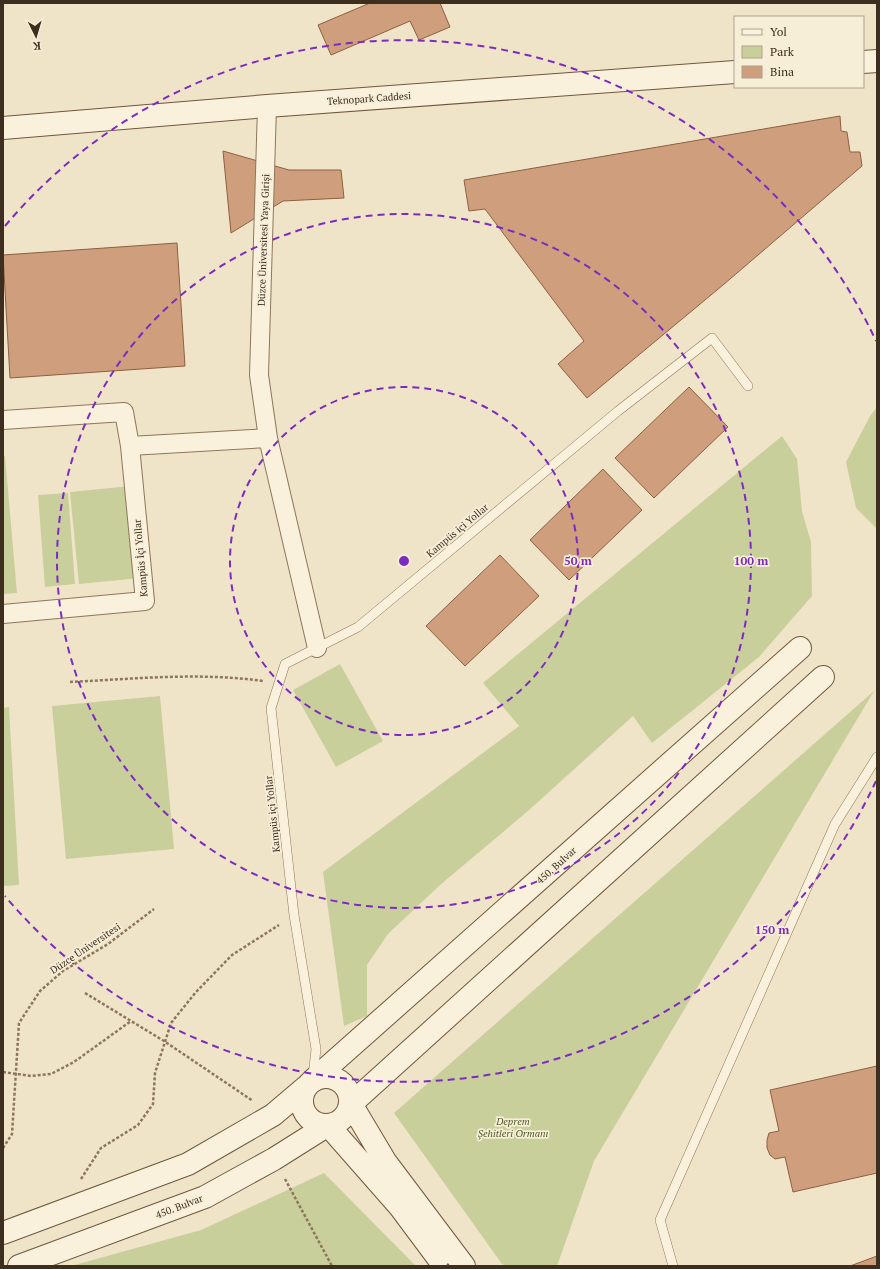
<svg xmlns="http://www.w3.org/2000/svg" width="880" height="1269" font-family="'PT Serif',serif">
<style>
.green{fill:#c9cf9b}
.building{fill:#cf9f7d;stroke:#8d5f41}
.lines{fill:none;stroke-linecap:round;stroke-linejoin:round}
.lane-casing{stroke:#8d765c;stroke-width:10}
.street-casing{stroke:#8d765c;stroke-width:20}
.secondary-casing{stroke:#6f573f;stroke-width:24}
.path{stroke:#8d765c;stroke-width:2.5;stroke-dasharray:3 2;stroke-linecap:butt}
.lane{stroke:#faf1dc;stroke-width:9}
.street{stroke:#faf1dc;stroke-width:18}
.secondary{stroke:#faf1dc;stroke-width:22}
.ring{fill:none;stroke:#7b2cbf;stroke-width:2;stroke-dasharray:7 5}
.labels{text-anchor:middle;stroke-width:3.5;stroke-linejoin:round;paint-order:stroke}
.street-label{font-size:10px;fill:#3d2e20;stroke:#f7eed8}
.park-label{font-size:10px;font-style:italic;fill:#4d5a26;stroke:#f7eed8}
.centre{fill:#7b2cbf;stroke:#f7eed8;stroke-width:2}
.ring-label{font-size:12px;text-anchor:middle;font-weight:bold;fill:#7b2cbf;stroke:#f7eed8;stroke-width:3.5;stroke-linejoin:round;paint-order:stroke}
</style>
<rect width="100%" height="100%" fill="#f0e4c8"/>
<!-- green -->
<path class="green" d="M 877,407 L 877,529 L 856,508 L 846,462 L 870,416 Z
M 782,436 L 797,459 L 802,511 L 811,542 L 812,596 L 759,657 L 652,743 L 633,716 L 528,811 L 440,885 L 388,934 L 367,965 L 367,1016 L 344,1026 L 323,872 L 519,726 L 483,683 Z
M 3,456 L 5,456 L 17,593 L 3,594 Z
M 130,486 L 140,578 L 79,584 L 70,492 Z
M 68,493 L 75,584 L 45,587 L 38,495 Z
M 340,664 L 383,741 L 336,767 L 293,690 Z
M 874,691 L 594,1161 L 557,1266 L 506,1266 L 502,1264 L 394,1113 Z
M 160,696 L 174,849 L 66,859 L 52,706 Z
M 9,707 L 19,885 L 3,886 L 3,708 Z
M 324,1173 L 416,1266 L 71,1266 L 201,1230 Z"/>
<!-- building -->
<path class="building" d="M 370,3 L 440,3 L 450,27 L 419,40 L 410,21 L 331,55 L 318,25 Z
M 840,116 L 841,131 L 847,132 L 850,152 L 860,152 L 862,166 L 723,285 L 587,398 L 558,364 L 584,341 L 485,209 L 469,211 L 464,180 Z
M 223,151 L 289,170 L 341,170 L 344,198 L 283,201 L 231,233 Z
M 177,243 L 185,366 L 10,378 L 3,255 Z
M 689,387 L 728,427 L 654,498 L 615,458 Z
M 603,469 L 642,510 L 569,580 L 530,540 Z
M 500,555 L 539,596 L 465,666 L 426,626 Z
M 877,1066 L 877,1173 L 793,1192 L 785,1157 L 775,1159 L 770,1155 L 767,1148 L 767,1140 L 769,1133 L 779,1131 L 770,1090 Z
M 877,1256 L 877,1266 L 850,1266 Z"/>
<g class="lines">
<defs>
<path id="lane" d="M 313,1076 L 316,1049 L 294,915 L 271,708 L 285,664 L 358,627 L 618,411 L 712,338 L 748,386
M 673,1266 L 660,1220 L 835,824 L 877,757"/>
<path id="street" d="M 267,106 L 259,375 L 268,438 L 317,648
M 3,420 L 124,412 L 130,446 L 268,438
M 3,614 L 145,601 L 130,446"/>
<path id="secondary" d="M 863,62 L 877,61
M 3,128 L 267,106 L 735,72
M302 1101a24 24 0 1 1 48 0a24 24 0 1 1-48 0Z
M 312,1081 L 800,648
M 351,1104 L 823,677
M 351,1104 L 385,1161 L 464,1266
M 328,1125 L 400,1207 L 438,1258
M 3,1233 L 188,1164 L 273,1115 L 306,1087
M 19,1266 L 205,1197 L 274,1159 L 328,1125"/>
</defs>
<!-- lane casing -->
<use href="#lane" class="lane-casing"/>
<!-- street casing -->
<use href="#street" class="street-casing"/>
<!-- secondary casing -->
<use href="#secondary" class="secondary-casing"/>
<!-- path -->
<path class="path" d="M 70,682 C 133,679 199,672 263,681
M 85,993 L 164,1041 L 253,1101
M 3,1072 L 31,1076 L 51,1074 L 74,1062 L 131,1021
M 3,1148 L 12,1134 L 19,1023 L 40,991 L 63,971 L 108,944 L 154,909
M 81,1179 L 101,1148 L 138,1125 L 153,1104 L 155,1073 L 171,1023 L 196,992 L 232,955 L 279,925
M 285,1179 L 332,1266"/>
<!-- lane -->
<use href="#lane" class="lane"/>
<!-- street -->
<use href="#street" class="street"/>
<!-- secondary -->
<use href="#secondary" class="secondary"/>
</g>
<!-- distance rings -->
<g class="ring">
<circle cx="404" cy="561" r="174"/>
<circle cx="404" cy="561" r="347"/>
<path d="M876 781A521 521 0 0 1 5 896M5 226A521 521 0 0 1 876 341"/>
</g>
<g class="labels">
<!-- street labels -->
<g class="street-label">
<text transform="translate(369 98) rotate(-4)" y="4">Teknopark Caddesi</text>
<text transform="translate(263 240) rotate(-88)" y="4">Düzce Üniversitesi Yaya Girişi</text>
<text transform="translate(457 530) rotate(-40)" y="4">Kampüs içi Yollar</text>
<text transform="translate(140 558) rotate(-95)" y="4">Kampüs İçi Yollar</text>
<text transform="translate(272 814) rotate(-96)" y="4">Kampüs içi Yollar</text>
<text transform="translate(556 865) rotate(-42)" y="4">450. Bulvar</text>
<text transform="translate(85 948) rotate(-34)" y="4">Düzce Üniversitesi</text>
<text transform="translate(179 1206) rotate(-21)" y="4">450. Bulvar</text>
</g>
<!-- park labels -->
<g class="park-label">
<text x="513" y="1125">Deprem<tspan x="513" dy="12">Şehitleri Ormanı</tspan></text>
</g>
</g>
<circle cx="404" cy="561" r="6" class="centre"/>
<g class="ring-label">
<text x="578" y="565">50 m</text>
<text x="751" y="565">100 m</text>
<text x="772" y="934">150 m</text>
</g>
<!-- border -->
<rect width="880" height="1269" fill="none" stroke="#3d2e20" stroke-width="8"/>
<!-- legend -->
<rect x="734" y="16" width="130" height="72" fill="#f7eed8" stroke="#ada18e"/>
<rect x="742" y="29" width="20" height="6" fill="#faf1dc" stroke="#ada18e"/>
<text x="770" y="36" font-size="12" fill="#3d2e20">Yol</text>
<rect x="742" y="46" width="20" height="12" fill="#c9cf9b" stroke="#ada18e"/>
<text x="770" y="56" font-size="12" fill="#3d2e20">Park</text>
<rect x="742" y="66" width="20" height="12" fill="#cf9f7d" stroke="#ada18e"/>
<text x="770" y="76" font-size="12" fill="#3d2e20">Bina</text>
<!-- north arrow -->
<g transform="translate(36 36) rotate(175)" stroke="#f7eed8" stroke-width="3" paint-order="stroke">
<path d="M0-3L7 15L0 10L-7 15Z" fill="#3d2e20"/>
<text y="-6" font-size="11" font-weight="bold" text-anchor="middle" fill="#3d2e20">K</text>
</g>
</svg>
